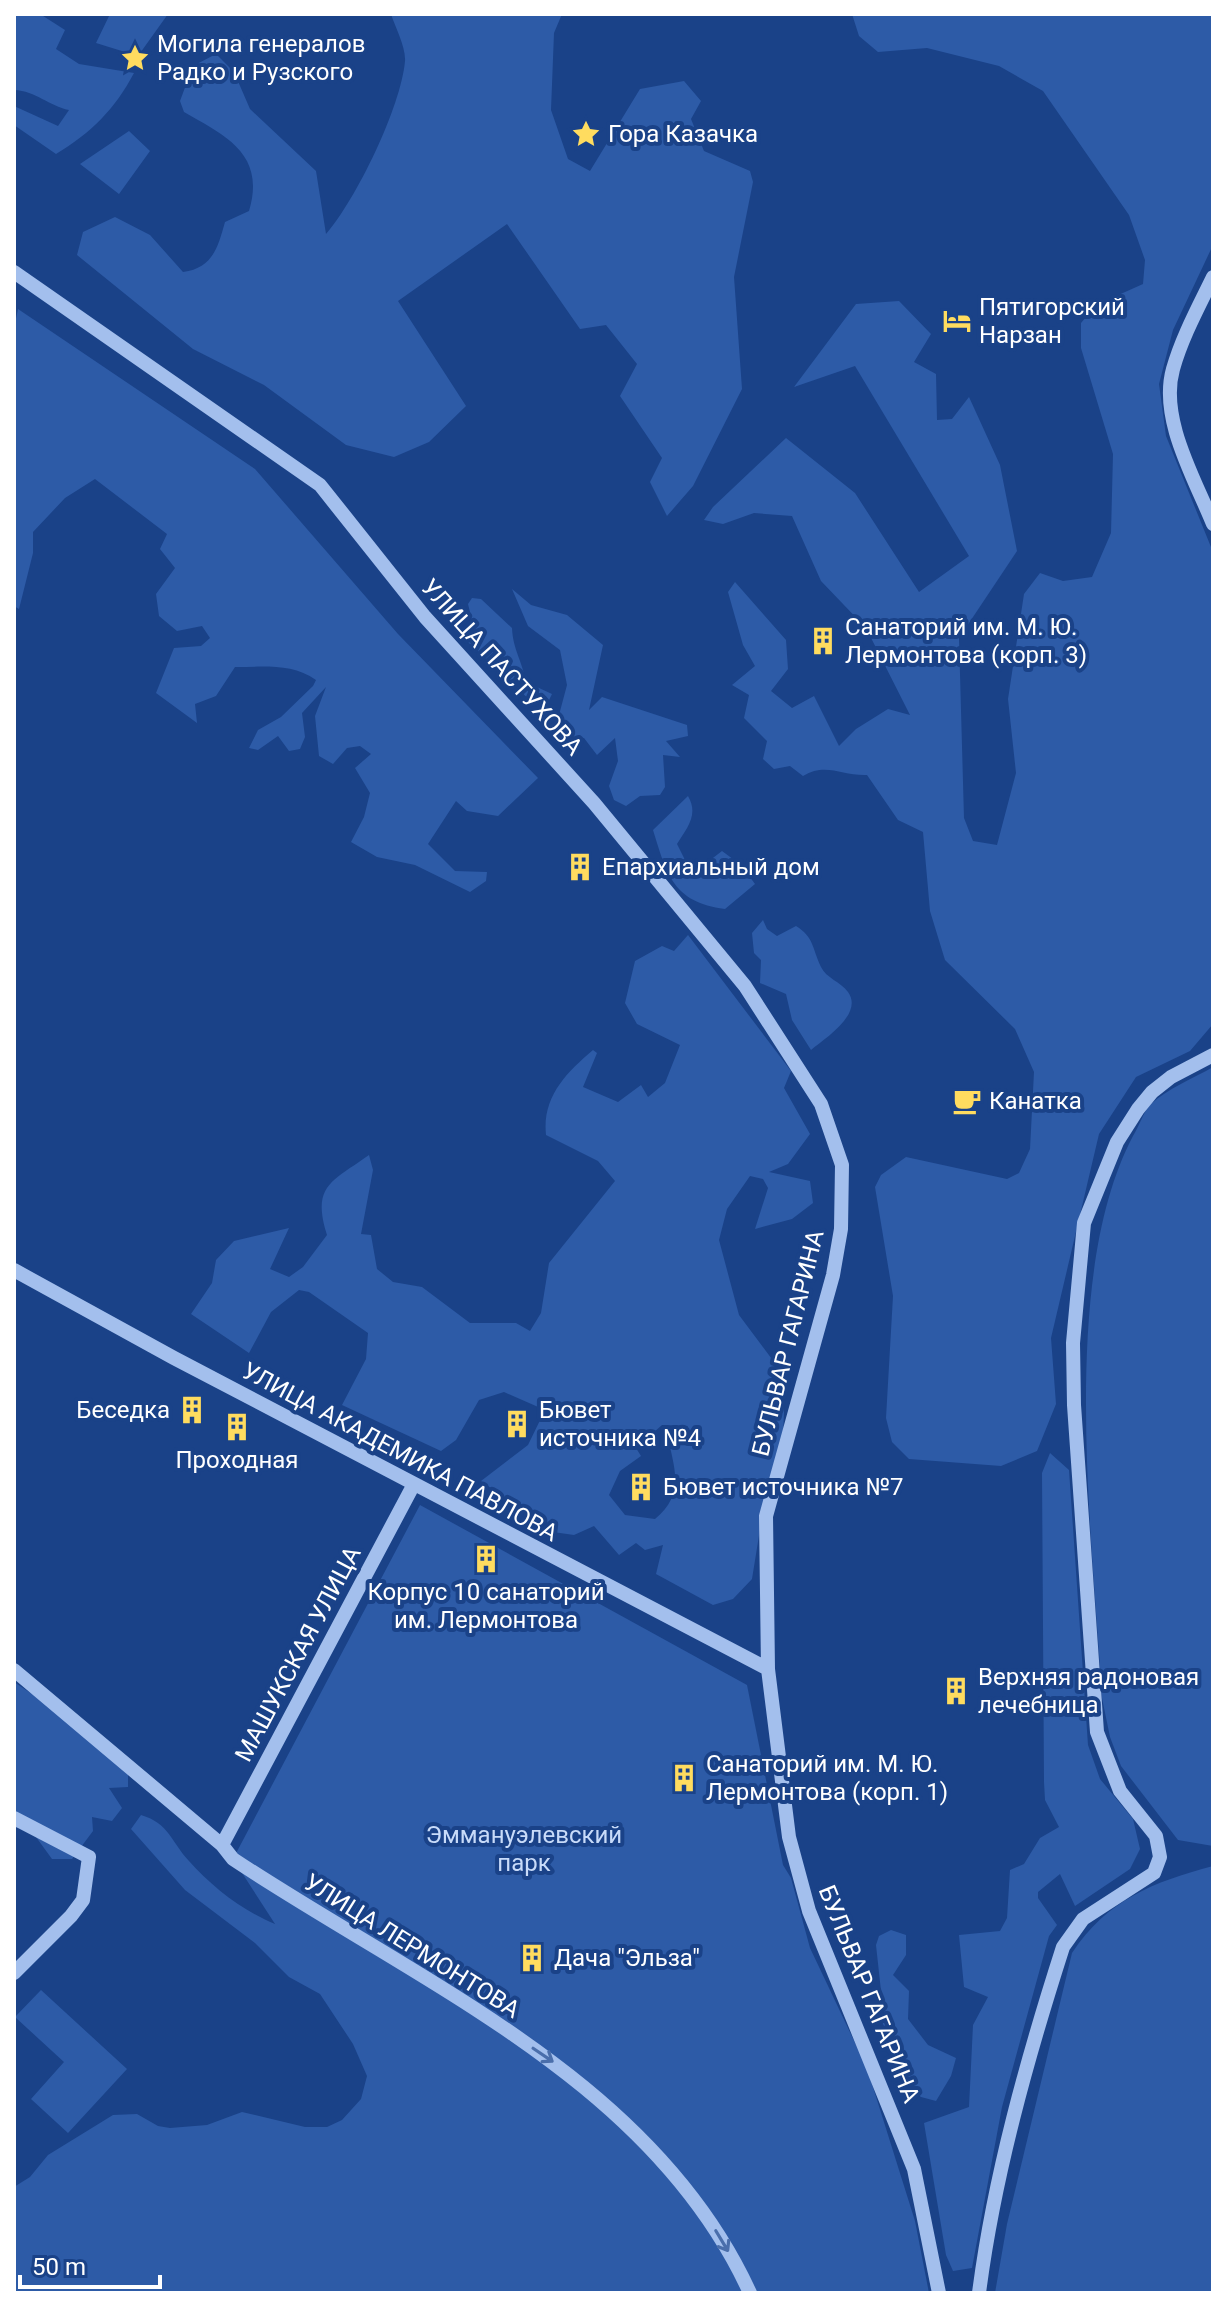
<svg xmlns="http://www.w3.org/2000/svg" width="1227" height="2307" font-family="Roboto,sans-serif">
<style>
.green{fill:#2d5ba7;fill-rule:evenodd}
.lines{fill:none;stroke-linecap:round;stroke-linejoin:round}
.minor{stroke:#a3bfed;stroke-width:14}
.oneway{stroke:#4a6eab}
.labels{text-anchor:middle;stroke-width:8;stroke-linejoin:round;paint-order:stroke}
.poi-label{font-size:24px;fill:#fff;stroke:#1a4288;text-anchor:start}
.street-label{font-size:24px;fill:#fff;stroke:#1a4288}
.park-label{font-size:24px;fill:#c8dbf9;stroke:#1a4288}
</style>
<rect width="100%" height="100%" fill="#1a4288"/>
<!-- green -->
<path class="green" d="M 14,14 L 40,14 L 65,30 L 56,49 L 79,64 L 134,73 C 115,109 91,133 56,154 L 14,125 L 14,106 L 58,126 L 69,110 C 49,106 36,91 14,90 Z
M 110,14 L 168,14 L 138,56 L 96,43 Z
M 391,14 L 562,14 L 554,33 L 551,110 L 568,159 L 590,171 L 640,89 L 684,81 L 701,101 L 691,119 L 704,151 L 750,171 L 753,182 L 734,277 L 742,389 L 693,486 L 667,516 L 650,482 L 662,458 L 620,396 L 637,364 L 606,325 L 580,329 L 507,224 L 398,301 L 466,406 L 429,442 L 394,457 L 346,445 L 264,385 L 193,349 L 77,255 L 83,232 L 115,217 L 150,235 L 183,272 C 213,268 218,247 225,222 L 249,211 C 266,154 226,136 184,112 L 180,101 L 193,66 L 216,54 L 234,72 L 250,109 L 316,171 L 326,234 C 356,200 401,107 405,61 C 406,47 395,27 391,14 Z
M 852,14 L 1213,14 L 1213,245 L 1173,330 L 1159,384 L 1166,436 L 1213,552 L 1213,1024 L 1190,1051 L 1136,1077 L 1099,1134 L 1051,1338 L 1056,1404 L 1037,1451 L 1001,1466 L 909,1459 L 892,1442 L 886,1418 L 893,1296 L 875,1187 L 881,1175 L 906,1157 L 1007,1179 L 1019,1173 L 1030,1149 L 1034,1072 L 1015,1029 L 945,960 L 930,911 L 923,832 L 898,820 L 867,775 C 842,776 826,762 803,776 L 790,766 L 774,769 L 763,759 L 767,741 L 744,718 L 749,695 L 732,685 L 755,666 L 743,645 L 728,592 L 735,582 L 786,640 L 788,669 L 771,691 L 792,708 L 814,696 L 839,746 L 856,729 L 888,709 L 910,715 L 866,628 L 821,581 L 792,516 L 754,513 L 723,524 L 704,520 L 713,507 L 786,438 L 855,493 L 919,592 L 969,556 L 855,366 L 794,387 L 856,304 L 899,301 L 931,334 L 914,362 L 936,374 L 937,420 L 952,419 L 969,397 L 1000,465 L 1017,551 L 959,638 L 964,818 L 973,841 L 997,845 L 1016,773 L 1008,699 L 1024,594 L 1040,573 L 1063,581 L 1092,577 L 1111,533 L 1113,454 L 1081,348 L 1081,323 L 1096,305 L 1143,284 L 1145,260 L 1129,215 L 1043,91 L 999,66 L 927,48 L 878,52 L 859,36 Z
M 129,131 L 150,151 L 119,194 L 80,164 Z
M 18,309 L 255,469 L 398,634 L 538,778 L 498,816 L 467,811 L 456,801 L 428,844 L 455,871 L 487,872 L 486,881 L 470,892 L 415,865 L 377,857 L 351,842 L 364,817 L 370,793 L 355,768 L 371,754 L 360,746 L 347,748 L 333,764 L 319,756 L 315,716 L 326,687 L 302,713 L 305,737 L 300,749 L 289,751 L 278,736 L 258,750 L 249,748 L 258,730 L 281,717 L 313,686 L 316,680 C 292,663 263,667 235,667 L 216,696 L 195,704 L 197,723 L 156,693 L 174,648 L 201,646 L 210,638 L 202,626 L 177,631 L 159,616 L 156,594 L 175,568 L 160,549 L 167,534 L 95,479 L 65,498 L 33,532 L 33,553 L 19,609 L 14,606 L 14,328 Z
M 512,589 L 531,605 L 567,615 L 603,645 L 589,710 L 602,697 L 687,725 L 688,736 L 666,741 L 680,757 L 663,755 L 665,787 L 660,795 L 640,796 L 626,806 L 614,800 L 609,786 L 618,761 L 615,738 L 597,755 L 584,738 L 562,737 L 559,715 L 567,685 L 560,650 L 528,626 Z
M 472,598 L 481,599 L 512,628 C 513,650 522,660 526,682 L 552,694 L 549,700 L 533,703 L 468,642 L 466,634 L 472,620 L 468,604 Z
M 688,796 C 699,815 687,828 677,844 L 689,868 L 708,878 L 709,861 L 722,851 L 741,865 L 755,884 L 725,909 C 673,902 667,875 653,830 Z
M 763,920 L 767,929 L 777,936 L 796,926 C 814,937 812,948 821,967 C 826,978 841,982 848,992 C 864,1014 824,1039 811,1050 L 792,1020 L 786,994 L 760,983 L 761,960 L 754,953 L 752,933 Z
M 688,935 L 791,1071 L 784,1088 L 810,1134 L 788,1164 L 769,1172 L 810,1181 L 813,1203 L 792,1219 L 755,1229 L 768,1188 L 763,1179 L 750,1176 L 727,1209 L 719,1240 L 739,1315 L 780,1370 L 784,1412 L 782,1462 L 762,1517 L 752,1579 L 733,1599 L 713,1605 L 656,1574 L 663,1545 L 645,1550 L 636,1543 L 619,1555 L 594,1526 L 574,1535 L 553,1532 L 481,1481 L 528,1445 L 545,1410 L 504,1392 L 479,1400 L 456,1440 L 441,1451 L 342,1405 L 366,1359 L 368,1333 L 309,1292 L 299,1290 L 271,1312 L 249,1353 L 191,1314 L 212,1283 L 216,1260 L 234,1241 L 289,1228 L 270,1269 L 289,1277 L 303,1267 L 327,1235 C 311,1185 333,1181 369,1155 L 373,1170 L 361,1234 L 371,1235 L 377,1269 L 393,1282 L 422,1287 L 470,1323 L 516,1323 L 530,1331 L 541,1313 L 549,1263 L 615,1181 L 598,1161 L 546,1135 C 542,1097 566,1073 593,1050 L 597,1053 L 583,1087 L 618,1102 L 641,1085 L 648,1097 L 665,1083 L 680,1045 L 637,1024 L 625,1003 L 635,961 L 662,946 L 674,951 ZM 662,1425 L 688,1426 L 670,1447 C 677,1477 681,1497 655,1519 L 625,1515 L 609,1495 L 620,1471 L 641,1456 L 636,1448 Z
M 1213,1067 L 1213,1846 L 1178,1840 L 1121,1766 L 1110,1737 L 1102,1698 C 1093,1539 1058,1278 1133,1136 C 1139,1127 1143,1112 1151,1104 C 1167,1089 1194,1078 1213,1067 Z
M 1050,1453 L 1069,1470 L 1088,1745 L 1100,1779 L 1133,1819 L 1140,1849 L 1130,1869 L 1075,1906 L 1060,1874 L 1038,1892 L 1038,1898 L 1057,1925 L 1049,1936 L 1002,2107 L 972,2268 L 953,2271 L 946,2255 L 924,2123 L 969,2107 L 973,2025 L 988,1997 L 964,1987 L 959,1935 L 1000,1931 L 1007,1918 L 1010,1870 L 1024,1864 L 1040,1838 L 1059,1827 L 1045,1800 L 1044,1782 L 1042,1473 Z
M 420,1505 L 747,1685 L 783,1865 L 791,1878 L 810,1948 L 867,2068 L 915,2221 L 929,2293 L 14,2293 L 14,2187 L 30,2177 L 48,2155 L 113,2115 L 137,2114 L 158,2126 L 170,2128 L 207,2125 L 242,2112 L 305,2127 L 327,2127 L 342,2120 L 361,2099 L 367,2076 L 353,2044 L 320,1994 L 289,1977 L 255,1943 L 185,1890 L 131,1829 L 141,1815 C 169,1823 172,1843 189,1861 C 212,1887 243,1911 275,1924 L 233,1859 Z
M 14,1682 L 65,1716 L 128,1775 L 128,1787 L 109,1788 L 122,1808 L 112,1821 L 92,1817 L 93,1831 L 72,1859 L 52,1859 L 28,1826 L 14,1828 Z
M 1213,1866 L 1213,2293 L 995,2293 L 1007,2224 L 1072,1953 C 1107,1900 1153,1882 1213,1866 Z
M 891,1930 L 906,1935 L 906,1955 L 893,1975 L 909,1991 L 908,2019 L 928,2045 L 956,2058 L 951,2076 L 936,2101 L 921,2097 L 908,2086 L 877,2009 L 881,1991 L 876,1945 L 879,1936 Z
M 41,1990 L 127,2069 L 68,2133 L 31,2099 L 64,2062 L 15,2017 Z"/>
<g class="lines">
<!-- minor -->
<path class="minor" d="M 14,272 L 320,485 L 425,617 L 594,803 L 745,986 L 821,1104 L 842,1165 L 841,1229 L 833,1275 L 766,1516 L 768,1669 L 789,1837 L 809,1911 L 914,2169 L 939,2293
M 1213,277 C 1199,306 1182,337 1173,369 C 1159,419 1195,479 1213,524
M 14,1270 L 174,1358 L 768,1669
M 14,1670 L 222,1845 L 233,1859 C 418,1982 653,2080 750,2293
M 14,1818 L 89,1857 L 83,1900 L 71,1916 L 14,1973
M 222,1845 L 414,1484
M 979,2293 C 994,2177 1027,2059 1063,1947 L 1083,1919 L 1154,1873 L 1160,1857 L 1156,1836 L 1120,1791 L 1097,1732 L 1074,1405 L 1073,1343 L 1084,1223 L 1117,1142 L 1138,1109 L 1152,1092 L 1171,1077 L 1213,1055"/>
</g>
<!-- one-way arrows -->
<defs><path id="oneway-shaft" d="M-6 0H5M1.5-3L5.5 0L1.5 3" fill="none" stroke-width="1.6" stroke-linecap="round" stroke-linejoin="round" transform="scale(2)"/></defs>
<g class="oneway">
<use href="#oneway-shaft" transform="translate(543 2055) rotate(34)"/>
<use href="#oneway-shaft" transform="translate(722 2241) rotate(59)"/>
</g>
<!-- icons -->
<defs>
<symbol id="sight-bare" viewBox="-9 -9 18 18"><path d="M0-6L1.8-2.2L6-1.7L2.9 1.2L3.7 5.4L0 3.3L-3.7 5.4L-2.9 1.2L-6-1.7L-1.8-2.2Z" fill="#ffdc5f" stroke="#1a4288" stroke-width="2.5" paint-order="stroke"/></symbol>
<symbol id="hotel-bare" viewBox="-9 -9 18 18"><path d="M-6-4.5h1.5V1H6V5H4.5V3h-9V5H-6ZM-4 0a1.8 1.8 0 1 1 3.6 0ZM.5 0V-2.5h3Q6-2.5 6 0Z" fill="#ffdc5f" stroke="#1a4288" stroke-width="2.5" paint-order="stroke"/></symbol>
<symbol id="building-bare" viewBox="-9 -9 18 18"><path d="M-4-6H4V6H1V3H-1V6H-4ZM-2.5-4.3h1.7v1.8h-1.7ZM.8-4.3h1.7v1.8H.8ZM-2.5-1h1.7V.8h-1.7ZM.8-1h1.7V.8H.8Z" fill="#ffdc5f" stroke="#1a4288" stroke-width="2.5" paint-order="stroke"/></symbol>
<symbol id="cafe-bare" viewBox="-9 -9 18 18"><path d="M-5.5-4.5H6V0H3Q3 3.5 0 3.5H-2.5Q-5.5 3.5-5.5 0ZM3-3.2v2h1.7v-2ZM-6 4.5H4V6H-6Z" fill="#ffdc5f" stroke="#1a4288" stroke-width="2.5" paint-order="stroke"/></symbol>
</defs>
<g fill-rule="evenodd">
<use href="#sight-bare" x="115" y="38" width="40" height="40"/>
<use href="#sight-bare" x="566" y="114" width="40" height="40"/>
<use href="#hotel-bare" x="937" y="301" width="40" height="40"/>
<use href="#building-bare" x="803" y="621" width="40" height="40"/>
<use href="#building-bare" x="560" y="847" width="40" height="40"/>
<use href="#cafe-bare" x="947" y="1081" width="40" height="40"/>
<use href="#building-bare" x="172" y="1390" width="40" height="40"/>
<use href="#building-bare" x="497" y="1404" width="40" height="40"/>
<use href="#building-bare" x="217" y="1407" width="40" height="40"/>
<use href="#building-bare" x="621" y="1467" width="40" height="40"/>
<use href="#building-bare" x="466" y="1539" width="40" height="40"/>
<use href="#building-bare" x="936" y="1671" width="40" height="40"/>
<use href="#building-bare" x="664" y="1758" width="40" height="40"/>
<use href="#building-bare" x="512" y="1938" width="40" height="40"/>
</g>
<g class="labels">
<!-- poi labels -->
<g class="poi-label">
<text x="157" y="52">Могила генералов<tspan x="157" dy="28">Радко и Рузского</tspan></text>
<text x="608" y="142">Гора Казачка</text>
<text x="979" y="315">Пятигорский<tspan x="979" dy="28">Нарзан</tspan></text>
<text x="845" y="635">Санаторий им. М. Ю.<tspan x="845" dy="28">Лермонтова (корп. 3)</tspan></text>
<text x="602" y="875">Епархиальный дом</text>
<text x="989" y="1109">Канатка</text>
<text x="170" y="1418" text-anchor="end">Беседка</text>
<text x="539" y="1418">Бювет<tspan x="539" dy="28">источника №4</tspan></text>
<text x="237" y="1468" text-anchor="middle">Проходная</text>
<text x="663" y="1495">Бювет источника №7</text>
<text x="486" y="1600" text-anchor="middle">Корпус 10 санаторий<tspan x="486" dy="28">им. Лермонтова</tspan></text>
<text x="978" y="1685">Верхняя радоновая<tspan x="978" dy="28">лечебница</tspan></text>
<text x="706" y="1772">Санаторий им. М. Ю.<tspan x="706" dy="28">Лермонтова (корп. 1)</tspan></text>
<text x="554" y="1966">Дача "Эльза"</text>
</g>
<!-- street labels -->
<g class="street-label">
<text transform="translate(502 667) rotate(48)" y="8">УЛИЦА ПАСТУХОВА</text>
<text transform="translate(788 1343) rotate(-76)" y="8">БУЛЬВАР ГАГАРИНА</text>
<text transform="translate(400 1452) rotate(28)" y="8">УЛИЦА АКАДЕМИКА ПАВЛОВА</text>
<text transform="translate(298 1654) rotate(-62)" y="8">МАШУКСКАЯ УЛИЦА</text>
<text transform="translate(412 1946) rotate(32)" y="8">УЛИЦА ЛЕРМОНТОВА</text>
<text transform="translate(869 1994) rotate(68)" y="8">БУЛЬВАР ГАГАРИНА</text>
</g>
<!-- park labels -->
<g class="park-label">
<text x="524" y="1843">Эммануэлевский<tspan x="524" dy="28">парк</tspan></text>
</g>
</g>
<!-- border -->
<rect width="1227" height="2307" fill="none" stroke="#ffffff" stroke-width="32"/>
<!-- scale -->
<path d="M20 2275v12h140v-12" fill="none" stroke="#ffffff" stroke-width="4"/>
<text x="32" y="2275" font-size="24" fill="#ffffff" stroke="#1a4288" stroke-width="6" paint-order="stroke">50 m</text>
</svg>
